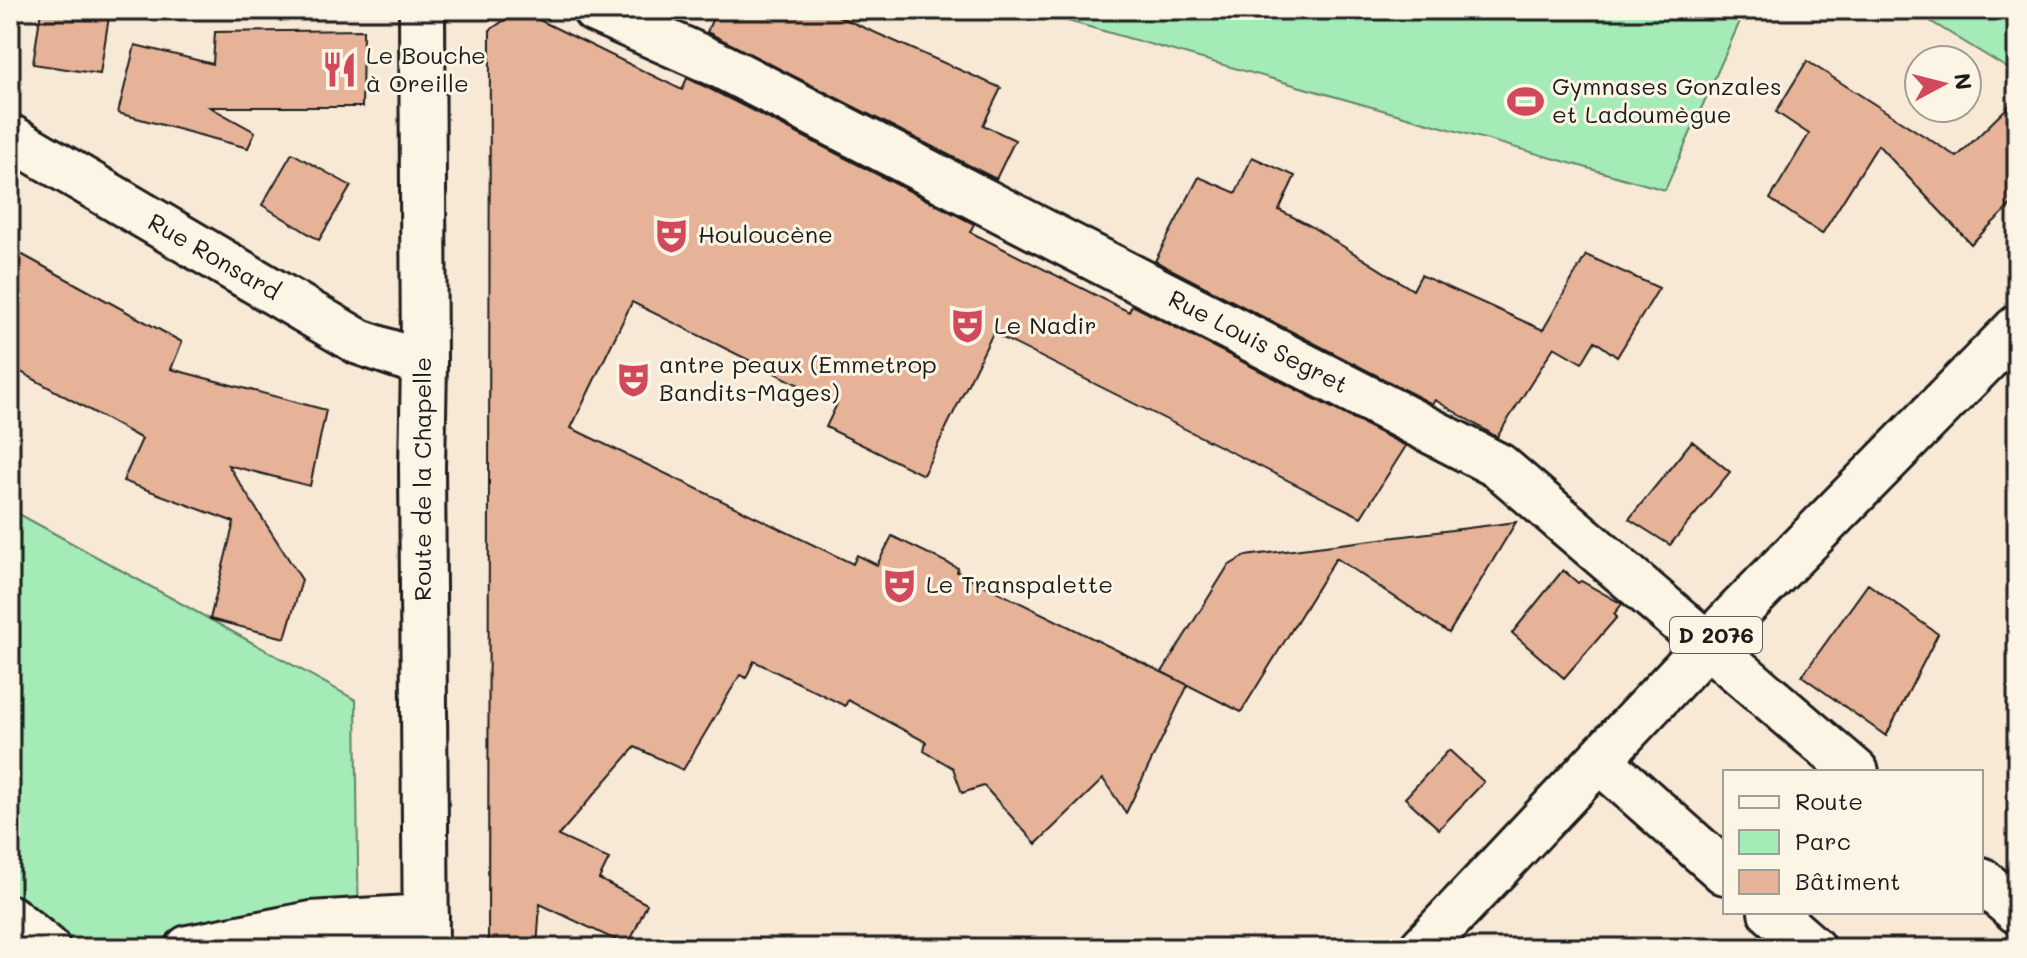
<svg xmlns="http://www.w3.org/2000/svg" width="2027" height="958" font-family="Mali,sans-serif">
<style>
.green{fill:#a5ebb7;stroke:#60846a;stroke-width:2}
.building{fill:#e6b398;stroke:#1c1c1c;stroke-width:2}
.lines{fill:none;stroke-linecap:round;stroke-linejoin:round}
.minor-casing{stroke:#1c1c1c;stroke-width:50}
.major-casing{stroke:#1c1c1c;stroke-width:50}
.minor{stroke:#fcf5e5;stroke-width:44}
.major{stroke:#fcf5e5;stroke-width:44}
.labels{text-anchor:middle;stroke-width:6;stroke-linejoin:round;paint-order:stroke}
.shield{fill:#fcf5e5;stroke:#5f5d58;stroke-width:2}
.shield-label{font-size:22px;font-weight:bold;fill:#1c1c1c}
.poi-label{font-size:24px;fill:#1c1c1c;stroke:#fcf5e5;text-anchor:start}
.street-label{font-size:24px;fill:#1c1c1c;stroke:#fcf5e5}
</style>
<rect width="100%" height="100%" fill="#f8e8d6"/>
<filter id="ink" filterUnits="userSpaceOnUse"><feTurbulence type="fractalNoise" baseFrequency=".0125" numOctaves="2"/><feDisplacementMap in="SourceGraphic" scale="16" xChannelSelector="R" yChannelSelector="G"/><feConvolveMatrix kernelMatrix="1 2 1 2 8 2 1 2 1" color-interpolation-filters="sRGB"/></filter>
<g filter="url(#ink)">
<!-- green -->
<path class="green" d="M 1029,10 L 1745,10 L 1665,190 Z
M 1912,10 L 2017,10 L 2017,74 Z
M 10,509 L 356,700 L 359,948 L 10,948 Z"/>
<!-- building -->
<path class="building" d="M 41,10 L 110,10 L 100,74 L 33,64 Z
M 519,10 L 682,90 L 687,78 L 710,89 L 974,224 L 970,232 L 1129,312 L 1132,305 L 1406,446 L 1361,517 L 993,333 L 923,475 L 826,427 L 837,404 L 632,302 L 571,428 L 853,564 L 857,555 L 877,565 L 892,536 L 958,568 L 957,572 L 1188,685 L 1126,813 L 1103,779 L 1036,844 L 984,786 L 962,793 L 953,768 L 924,751 L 926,742 L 848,700 L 845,706 L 754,661 L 746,678 L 740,675 L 683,770 L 635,747 L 558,836 L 609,859 L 599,879 L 647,904 L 628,946 L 540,904 L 537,948 L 488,948 L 490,30 Z
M 716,10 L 824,10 L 1001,88 L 983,125 L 1015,140 L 996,179 L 707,32 Z
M 363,30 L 362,107 L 210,107 L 255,132 L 248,148 L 118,113 L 135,45 L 213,64 L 215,32 Z
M 1807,61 L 1957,157 L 2017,98 L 2017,199 L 1971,244 L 1878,145 L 1822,234 L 1770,199 L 1809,134 L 1776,112 Z
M 292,153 L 351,186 L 319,240 L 262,205 Z
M 1252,157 L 1295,176 L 1279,210 L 1309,225 L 1413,290 L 1421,275 L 1543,330 L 1586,255 L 1659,288 L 1617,357 L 1595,341 L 1582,363 L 1554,347 L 1497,437 L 1435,400 L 1432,404 L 1155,261 L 1199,177 L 1236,193 Z
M 10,248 L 182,342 L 171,369 L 326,410 L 310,486 L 228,465 L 302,580 L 285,638 L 210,619 L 234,522 L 123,481 L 142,439 L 10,366 Z
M 1692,441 L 1730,472 L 1670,545 L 1629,519 Z
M 1516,522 L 1449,633 L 1336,558 L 1241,712 L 1162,672 L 1228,566 L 1245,556 Z
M 1563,570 L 1578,583 L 1581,581 L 1622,604 L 1614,614 L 1617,617 L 1564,678 L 1512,633 Z
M 1868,584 L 1938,634 L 1886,736 L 1802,676 Z
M 1449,750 L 1484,782 L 1439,829 L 1405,798 Z"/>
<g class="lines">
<defs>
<path id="minor" d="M 595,10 L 721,66 L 1499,466 L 1856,772
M 10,137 L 359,342 L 424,364
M 1600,761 L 1725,872
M 1981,880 L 2017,911
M 1771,912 L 1812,948
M 10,918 L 47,948
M 188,948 L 311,924 L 426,917"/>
<path id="major" d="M 422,10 L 424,364 L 422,467 L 426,948
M 1422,948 L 1736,614 L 2017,328"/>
</defs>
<!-- minor casing -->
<use href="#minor" class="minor-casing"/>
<!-- major casing -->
<use href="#major" class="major-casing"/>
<!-- minor -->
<use href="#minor" class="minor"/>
<!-- major -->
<use href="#major" class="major"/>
</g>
</g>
<!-- icons -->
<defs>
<symbol id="restaurant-bare" viewBox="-9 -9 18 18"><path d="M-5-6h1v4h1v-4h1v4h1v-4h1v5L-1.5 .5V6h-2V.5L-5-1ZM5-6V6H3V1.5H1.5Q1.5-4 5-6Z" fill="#d1495b" stroke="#fcf5e5" stroke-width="2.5" paint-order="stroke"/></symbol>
<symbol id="stadium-bare" viewBox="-9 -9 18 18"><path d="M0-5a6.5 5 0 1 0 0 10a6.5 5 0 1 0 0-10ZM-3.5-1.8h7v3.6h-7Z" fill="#d1495b" stroke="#fcf5e5" stroke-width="2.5" paint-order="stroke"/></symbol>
<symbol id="theatre-bare" viewBox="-9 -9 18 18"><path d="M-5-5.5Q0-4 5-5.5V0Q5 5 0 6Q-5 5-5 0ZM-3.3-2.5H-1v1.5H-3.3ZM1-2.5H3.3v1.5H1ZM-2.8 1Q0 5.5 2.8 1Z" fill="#d1495b" stroke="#fcf5e5" stroke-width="2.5" paint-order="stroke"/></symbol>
</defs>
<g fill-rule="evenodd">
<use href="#restaurant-bare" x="314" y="44" width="51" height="51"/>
<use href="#stadium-bare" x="1500" y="76" width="51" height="51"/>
<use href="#theatre-bare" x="646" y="210" width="51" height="51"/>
<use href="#theatre-bare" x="942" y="300" width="51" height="51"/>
<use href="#theatre-bare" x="608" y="354" width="51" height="51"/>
<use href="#theatre-bare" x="874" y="560" width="51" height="51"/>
</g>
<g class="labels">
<!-- shield labels -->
<rect class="shield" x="1670" y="617" width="92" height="36" rx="6"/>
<g class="shield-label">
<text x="1716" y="643">D 2076</text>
</g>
<!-- poi labels -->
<g class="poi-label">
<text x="366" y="64">Le Bouche<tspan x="366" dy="28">à Oreille</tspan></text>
<text x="1552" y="95">Gymnases Gonzales<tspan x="1552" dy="28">et Ladoumègue</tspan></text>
<text x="698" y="243">Houloucène</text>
<text x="994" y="334">Le Nadir</text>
<text x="659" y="373">antre peaux (Emmetrop<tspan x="659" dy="28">Bandits-Mages)</tspan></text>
<text x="926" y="593">Le Transpalette</text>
</g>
<!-- street labels -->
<g class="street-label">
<text transform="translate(214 257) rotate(30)" y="8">Rue Ronsard</text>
<text transform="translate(1258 342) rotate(27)" y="8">Rue Louis Segret</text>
<text transform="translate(423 479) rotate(-90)" y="8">Route de la Chapelle</text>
</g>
</g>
<!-- margin -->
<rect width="2027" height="958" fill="none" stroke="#fcf5e5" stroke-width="40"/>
<rect x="20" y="20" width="1987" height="918" fill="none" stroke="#1c1c1c" stroke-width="3" filter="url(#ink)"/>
<!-- legend -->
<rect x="1723" y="770" width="260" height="144" fill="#fcf5e5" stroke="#a29e95" stroke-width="2"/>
<rect x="1739" y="796" width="40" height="12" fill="#fcf5e5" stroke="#a29e95" stroke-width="2"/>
<text x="1795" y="810" font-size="24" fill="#1c1c1c">Route</text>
<rect x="1739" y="830" width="40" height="24" fill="#a5ebb7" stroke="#a29e95" stroke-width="2"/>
<text x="1795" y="850" font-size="24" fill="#1c1c1c">Parc</text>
<rect x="1739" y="870" width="40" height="24" fill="#e6b398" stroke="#a29e95" stroke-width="2"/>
<text x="1795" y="890" font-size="24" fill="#1c1c1c">Bâtiment</text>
<!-- north arrow -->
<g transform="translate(1943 84) rotate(83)"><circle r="38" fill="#fcf5e5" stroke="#a29e95" stroke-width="2"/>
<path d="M0-6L14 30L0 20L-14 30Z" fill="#d1495b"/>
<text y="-12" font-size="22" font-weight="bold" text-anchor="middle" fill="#1c1c1c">N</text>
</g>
</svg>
